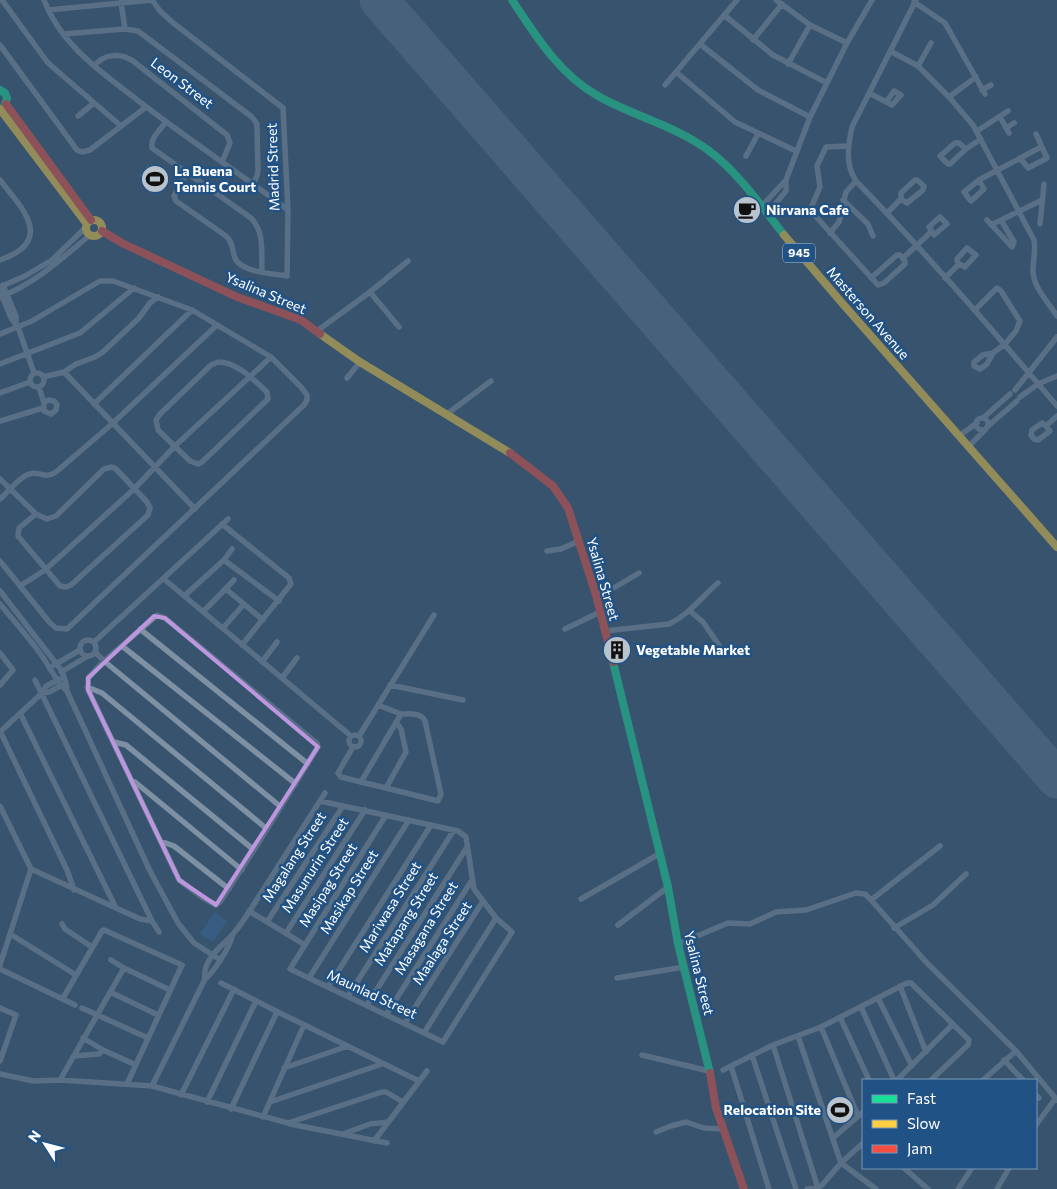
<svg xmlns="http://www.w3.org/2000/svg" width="1057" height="1189" font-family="Commissioner,sans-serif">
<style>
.green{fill:#35699b}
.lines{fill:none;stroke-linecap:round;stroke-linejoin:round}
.runway{stroke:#5c7289;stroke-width:39}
.street{stroke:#7e91a4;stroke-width:5.5}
.fast{stroke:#16e098;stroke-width:8}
.slow{stroke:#ffcf43;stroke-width:8}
.jam{stroke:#f24e42;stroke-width:8}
.marked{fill:none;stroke:#bd96df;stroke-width:4;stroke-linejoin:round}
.labels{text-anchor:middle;stroke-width:5;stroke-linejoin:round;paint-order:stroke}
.shield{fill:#215285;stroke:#bccbda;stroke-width:1}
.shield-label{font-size:12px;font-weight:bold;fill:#fff}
.street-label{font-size:14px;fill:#fff;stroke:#215285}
.poi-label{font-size:14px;font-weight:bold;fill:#fff;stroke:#215285;text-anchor:start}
</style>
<rect width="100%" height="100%" fill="#38536e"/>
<!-- green -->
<path class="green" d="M 148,164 L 171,181 L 161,193 L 139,176 Z
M 215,912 L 227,921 L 213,942 L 200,934 Z"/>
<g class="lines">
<!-- runway -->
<path class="runway" d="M 379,0 L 1057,779"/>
<!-- street -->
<path class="street" d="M 2,0 L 48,63 L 121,126
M 44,0 C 61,45 100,71 136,99 C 186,138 238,172 288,210
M 152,0 L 160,11 L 172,22 L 283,108 L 288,210 L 287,276 C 274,274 240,272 235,258 C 232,250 233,242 226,236 L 176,201 L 174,196 L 187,173
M 776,0 L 810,25 L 847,43
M 916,0 L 852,127 C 848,145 845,165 856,181 C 926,253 992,329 1057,406
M 121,2 L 125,29
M 914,2 L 945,23 L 985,94
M 48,10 L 152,0
M 724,15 L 773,55 L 827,83
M 63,34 L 125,29 L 138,31 L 252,117 L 257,124 L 257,130 L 258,170 L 257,176 L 253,184
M 753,40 L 782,4
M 700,44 L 758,90 L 810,117
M 0,45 L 77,150 L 82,152 L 90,150 L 146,107
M 890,51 L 918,66 L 949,97 L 973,125 L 1034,240 C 1036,251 1033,260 1033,271 C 1033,287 1049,303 1057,316
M 788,64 L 810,25
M 94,66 C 104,54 120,52 133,61 L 227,135 L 230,143 L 222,162
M 918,66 L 931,43
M 676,72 L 735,122 L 796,151
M 665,85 L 737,0
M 982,90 L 991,85
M 869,93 L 892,105 L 901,95 L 894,91 L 886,102
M 949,97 L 976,77
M 78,116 L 94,103
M 1000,117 L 1009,133
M 166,122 C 160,130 150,138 152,148 L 251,218 C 265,232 261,253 262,272
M 1006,128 L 1014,123
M 977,131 L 1008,111
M 848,146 L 826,147 L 817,166 L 820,187 L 810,210 L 878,285 L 884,283 L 905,264 L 905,261 L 900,255 L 897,255 L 871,278
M 966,149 L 959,143 L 955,143 L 940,156 L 948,164 L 950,164 L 966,149 L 981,139
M 746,156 L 758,134
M 1020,158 L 1028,168 L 1047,158 L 1036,134
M 0,180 C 23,209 55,241 0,260
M 979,180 L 984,189 L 971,201 L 964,192 L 979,180 L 1041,147
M 843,200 L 868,224 L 873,236
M 761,207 L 786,180 L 810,117 L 847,43 L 872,0
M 887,213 L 901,199 L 901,193 L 915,180 L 917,180 L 924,186 L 923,190 L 907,203 L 901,199
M 767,214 L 786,191 L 786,180
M 940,217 L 947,224 L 934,235 L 929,227 Z
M 987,220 L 1012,247 L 1014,242 L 1001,220
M 1040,224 L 1044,184
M 991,225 L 1042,200
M 830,233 L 839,222 L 846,192 L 856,181
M 903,258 L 931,232
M 945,278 L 959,264 L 957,261 L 957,259 L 967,248 L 976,255 L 965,267 L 959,264
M 3,285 L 16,316 L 16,323
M 0,287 L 25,276 L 52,260 L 86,227
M 0,291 L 11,318 L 18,327 L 34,373
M 370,292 L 399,327
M 0,297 C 36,283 61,259 90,235
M 975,310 L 997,288 L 1001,291 L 1020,321 L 1016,331 L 1005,344 L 993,353 L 983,355 L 974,362 L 974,366 L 980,369 L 987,364 L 993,353
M 317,331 L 370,292 L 408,261
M 0,334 L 32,321 L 100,281 L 113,281 L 192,310 L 271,357 L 301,387 L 307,395 L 307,400 L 304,405 L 67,629 L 56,628 L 50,623 L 0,561
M 218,362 C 237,362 254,380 267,392 L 268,399 L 202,462 L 198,464 L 190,461 L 158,430 L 156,420 L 160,414 L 211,365 Z
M 0,364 L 80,333 L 134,288
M 64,372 L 195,509
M30 380a7 7 0 1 1 14 0a7 7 0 1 1-14 0Z
M 43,377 L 64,372 L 76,364 L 95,357 L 103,352 L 139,318 L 150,303 L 158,297
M 347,378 L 360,362
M 39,387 L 44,403 L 44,411 L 51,414 L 56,410 L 57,405 L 54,401 L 48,400 L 44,403
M 1015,390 L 1057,337
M 0,393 L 30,382
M 1020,397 L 1038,384 L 1057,376
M 94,404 L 192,310
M 447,414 L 491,381
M 983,418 L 1010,394
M976 424a6 6 0 1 1 12 0a6 6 0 1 1-12 0Z
M 0,421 L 43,408
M 988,426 L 1017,401
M 1046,426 L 1050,431 L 1038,440 L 1034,439 L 1031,435 L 1032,430 L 1042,423 L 1046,426 L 1057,416
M 960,435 L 977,423
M 969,446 L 985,430
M 0,479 L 36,514 L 47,519 L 56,516 L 104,469 L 112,467 L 116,469 L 147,502 L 150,508 L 148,515 L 71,585 L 66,587 L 60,586 L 18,536 L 19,528 L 36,514
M 0,499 C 9,491 18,478 29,474 C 39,470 44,480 56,472 L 113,423 L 217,325
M 222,524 L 289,578 L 291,584 L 242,645
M 547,551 L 561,549 L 579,541
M 224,560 L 279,601
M 164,579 L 351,736
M 20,586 L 45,570 L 134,489 L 175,446 L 271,357
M 226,589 L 263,620
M 0,591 L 62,671 L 66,683 L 67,691 L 150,871 L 178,923 L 194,943 L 219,959
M 596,595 L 612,589 L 639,573
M 184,596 L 224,560 L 232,549
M 0,604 C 14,621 29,638 42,656 C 50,667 56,682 67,691
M 690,611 L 703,622 L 725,654
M 203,612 L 234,580
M 157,615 L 165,618 L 313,740 L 317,743 L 318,747 L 254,850 L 220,902 L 216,905 L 203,898 L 179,880 L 88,690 L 88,678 L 104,661 Z
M 223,628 L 243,605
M 140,629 L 308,764
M 565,629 L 600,612
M 605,631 L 669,624 C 689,615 701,597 718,583
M80 648a8 8 0 1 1 16 0a8 8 0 1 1-16 0Z
M 94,642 L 228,519
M 122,646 L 296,784
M 95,652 L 104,661 L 281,807
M 0,653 L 13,670 L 0,685
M 262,662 L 277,642
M 54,665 L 80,650
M 61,672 L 88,656
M 282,678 L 297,658
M 390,685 L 463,700
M 87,687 L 102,693 L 267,829
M 42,693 L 49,692 L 62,685
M 20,713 L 116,908
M 396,722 L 401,729 L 406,752 L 386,788 L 438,801 L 441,794 L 425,721 C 421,712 409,714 401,714
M 0,731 L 67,870 L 74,890
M 0,732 L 42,693 L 46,686 L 60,679
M349 741a6 6 0 1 1 12 0a6 6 0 1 1-12 0Z
M 359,736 L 434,615
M 114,742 L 126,745 L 254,850
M 353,747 L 338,773 L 341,777 L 361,782 L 401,714 L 378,705
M 135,782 L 242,870
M 361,782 L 386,788
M 320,801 L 458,831 L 466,837 L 474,889 L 496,918 L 512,932 L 443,1042 L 290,969 L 386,815
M 0,806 L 31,869 L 0,965
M 160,841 L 174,846 L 229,889
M 31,869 L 140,919 L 152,921 L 35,680
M 581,899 L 659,854
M 871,900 L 940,846
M 249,911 L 305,945
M 152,921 L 159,932
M 267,922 L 343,806
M 62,924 L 65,929 L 92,947
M 618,925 L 668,887
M 894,928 L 933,905 L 966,874
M 286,933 L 365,810
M 10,934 L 76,975
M 678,944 L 728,923 L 750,924 L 776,912 L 806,910 L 856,893 L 865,894 L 871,900 L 927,963 L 1016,1051 L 1057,1100
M 111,960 L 124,968
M 0,969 L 75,1005
M 309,978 L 409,820
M 617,978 L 684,967
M 205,979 C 202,960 221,947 232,935 C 245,921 254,903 265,887 C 285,856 305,824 325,793
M 221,983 L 280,1013 L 419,1081
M 900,986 L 926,1052
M 328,987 L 431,825
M 110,992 L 158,1015
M 348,996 L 454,830
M 63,998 L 102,931 L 104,930 L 182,965 L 127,1084
M 878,998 L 912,1066
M 367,1005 L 467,847
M 861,1007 L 894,1080
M 0,1008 L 16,1015 L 0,1061
M 82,1008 L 148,1038
M 386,1015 L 472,880
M 840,1017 L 869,1080
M 405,1023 L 483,901
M 821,1027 L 858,1116
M 424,1033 L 496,918
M 798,1036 L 841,1163 L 876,1189
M 83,1038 L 103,1050 L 136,1065
M 773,1045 L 818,1188
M 642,1055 L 709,1071
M 752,1055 L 796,1189
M 74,1056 L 99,1054 L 103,1050
M 1004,1060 L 1023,1080
M 731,1066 L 769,1189
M 284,1068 L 348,1046
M 723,1070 L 773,1045 L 821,1027 L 907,983 L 911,983 L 969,1040 L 968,1045 L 931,1080
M 0,1074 L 33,1081 L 60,1080 L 152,1086 L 288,1123 L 382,1092 L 386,1092 L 403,1102
M 60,1080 L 124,968 L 170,990
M 897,1080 L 953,1024
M 983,1080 L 1016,1051
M 152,1086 L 205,979 C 214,972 230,947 232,936
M 181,1095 L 234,989
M 1036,1095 L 1039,1098
M 207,1102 L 256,1001
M 270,1102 L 382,1064
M 231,1109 L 277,1012
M 263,1117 L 304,1025
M 290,1124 L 387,1143
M 1036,1125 L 1055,1099
M 656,1132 L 671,1126 L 686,1122 L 704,1128 L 723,1129
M 343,1134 L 370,1124 L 388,1122
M 833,1138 L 863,1112
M 374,1141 L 427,1071
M 904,1168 L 928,1189
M 807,1189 L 818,1188 L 822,1185 L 841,1163 L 863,1143
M 958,1189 L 972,1168
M 997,1189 L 1009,1168"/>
<!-- fast -->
<path class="fast" d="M 512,0 C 536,36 559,74 598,96 C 633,116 674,125 708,150 C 738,172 761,206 784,235
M 0,90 L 5,93 L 7,98 L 4,107
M 613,662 L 668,887 L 678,944 L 710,1073"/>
<!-- slow -->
<path class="slow" d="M 0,109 L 87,224
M86 228a8 8 0 1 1 16 0a8 8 0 1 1-16 0Z
M 784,235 L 842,303 L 1057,547
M 320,334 L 360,362 L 510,453"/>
<!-- jam -->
<path class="jam" d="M 6,104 L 91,220
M 102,231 L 122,243 L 237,297 L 301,320 L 320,334
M 510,453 L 553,486 L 568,508 L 596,595 L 613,662
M 710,1073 L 716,1108 L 744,1189"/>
</g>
<!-- marked area -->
<path d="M0 0H1057V1189H0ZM 154,616 L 165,618 L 318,747 L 216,905 L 179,880 L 88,690 L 88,678 Z" fill="#38536e" fill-opacity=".55" fill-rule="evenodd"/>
<path class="marked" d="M 154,616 L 165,618 L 318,747 L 216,905 L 179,880 L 88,690 L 88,678 Z"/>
<!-- icons -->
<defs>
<symbol id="stadium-disc" viewBox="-11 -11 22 22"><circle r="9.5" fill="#b9c3cc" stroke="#215285"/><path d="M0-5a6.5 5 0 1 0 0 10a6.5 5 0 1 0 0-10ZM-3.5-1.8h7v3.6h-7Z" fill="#111"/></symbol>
<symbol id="cafe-disc" viewBox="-11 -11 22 22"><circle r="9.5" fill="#b9c3cc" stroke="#215285"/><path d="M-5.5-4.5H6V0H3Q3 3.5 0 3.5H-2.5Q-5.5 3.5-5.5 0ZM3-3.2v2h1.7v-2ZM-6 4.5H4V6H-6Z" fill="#111"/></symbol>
<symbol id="building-disc" viewBox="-11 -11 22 22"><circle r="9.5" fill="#b9c3cc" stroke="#215285"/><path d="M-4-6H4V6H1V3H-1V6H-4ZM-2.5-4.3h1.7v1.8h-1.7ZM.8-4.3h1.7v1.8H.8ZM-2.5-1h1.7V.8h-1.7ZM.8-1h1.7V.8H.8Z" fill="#111"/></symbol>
</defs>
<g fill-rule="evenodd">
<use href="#stadium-disc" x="139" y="163" width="32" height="32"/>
<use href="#cafe-disc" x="731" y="194" width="32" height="32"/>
<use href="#building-disc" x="601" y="634" width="32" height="32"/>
<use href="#stadium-disc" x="824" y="1094" width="32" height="32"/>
</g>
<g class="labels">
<!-- shield labels -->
<rect class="shield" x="783" y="243.5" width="32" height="19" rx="4"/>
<g class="shield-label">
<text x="799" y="257">945</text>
</g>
<!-- street labels -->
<g class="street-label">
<text transform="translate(182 83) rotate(37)" y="5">Leon Street</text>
<text transform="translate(273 167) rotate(-92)" y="5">Madrid Street</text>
<text transform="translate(266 293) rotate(23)" y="5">Ysalina Street</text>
<text transform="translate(868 313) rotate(49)" y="5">Masterson Avenue</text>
<text transform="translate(603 579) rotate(74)" y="5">Ysalina Street</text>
<text transform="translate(294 857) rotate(-57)" y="5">Magalang Street</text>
<text transform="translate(315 865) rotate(-57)" y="5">Masunurin Street</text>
<text transform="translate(328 885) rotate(-58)" y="5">Masipag Street</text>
<text transform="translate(349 892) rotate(-58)" y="5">Masikap Street</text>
<text transform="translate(390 907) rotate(-58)" y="5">Mariwasa Street</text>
<text transform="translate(406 919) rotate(-58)" y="5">Matapang Street</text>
<text transform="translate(426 928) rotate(-58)" y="5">Masagana Street</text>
<text transform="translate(442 943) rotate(-57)" y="5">Maalaga Street</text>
<text transform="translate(699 973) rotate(76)" y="5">Ysalina Street</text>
<text transform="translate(372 994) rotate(25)" y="5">Maunlad Street</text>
</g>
<!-- poi labels -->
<g class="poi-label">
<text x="174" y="176">La Buena<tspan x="174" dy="16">Tennis Court</tspan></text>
<text x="766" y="215">Nirvana Cafe</text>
<text x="636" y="655">Vegetable Market</text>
<text x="821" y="1115" text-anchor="end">Relocation Site</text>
</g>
</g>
<!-- legend -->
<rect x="862" y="1079" width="175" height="90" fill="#215285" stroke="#7a97b6"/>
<rect x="872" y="1095" width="25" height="8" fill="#16e098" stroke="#7a97b6"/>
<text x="907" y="1104" font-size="15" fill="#ffffff">Fast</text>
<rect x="872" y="1120" width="25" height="8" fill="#ffcf43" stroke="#7a97b6"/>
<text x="907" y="1129" font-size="15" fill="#ffffff">Slow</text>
<rect x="872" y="1145" width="25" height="8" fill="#f24e42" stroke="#7a97b6"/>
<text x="907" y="1154" font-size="15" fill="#ffffff">Jam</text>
<!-- north arrow -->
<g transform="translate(45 1144) rotate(306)" stroke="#215285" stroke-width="4" paint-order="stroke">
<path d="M0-4L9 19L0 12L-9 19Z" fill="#ffffff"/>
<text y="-8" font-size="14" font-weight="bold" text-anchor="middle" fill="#ffffff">N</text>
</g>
</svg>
